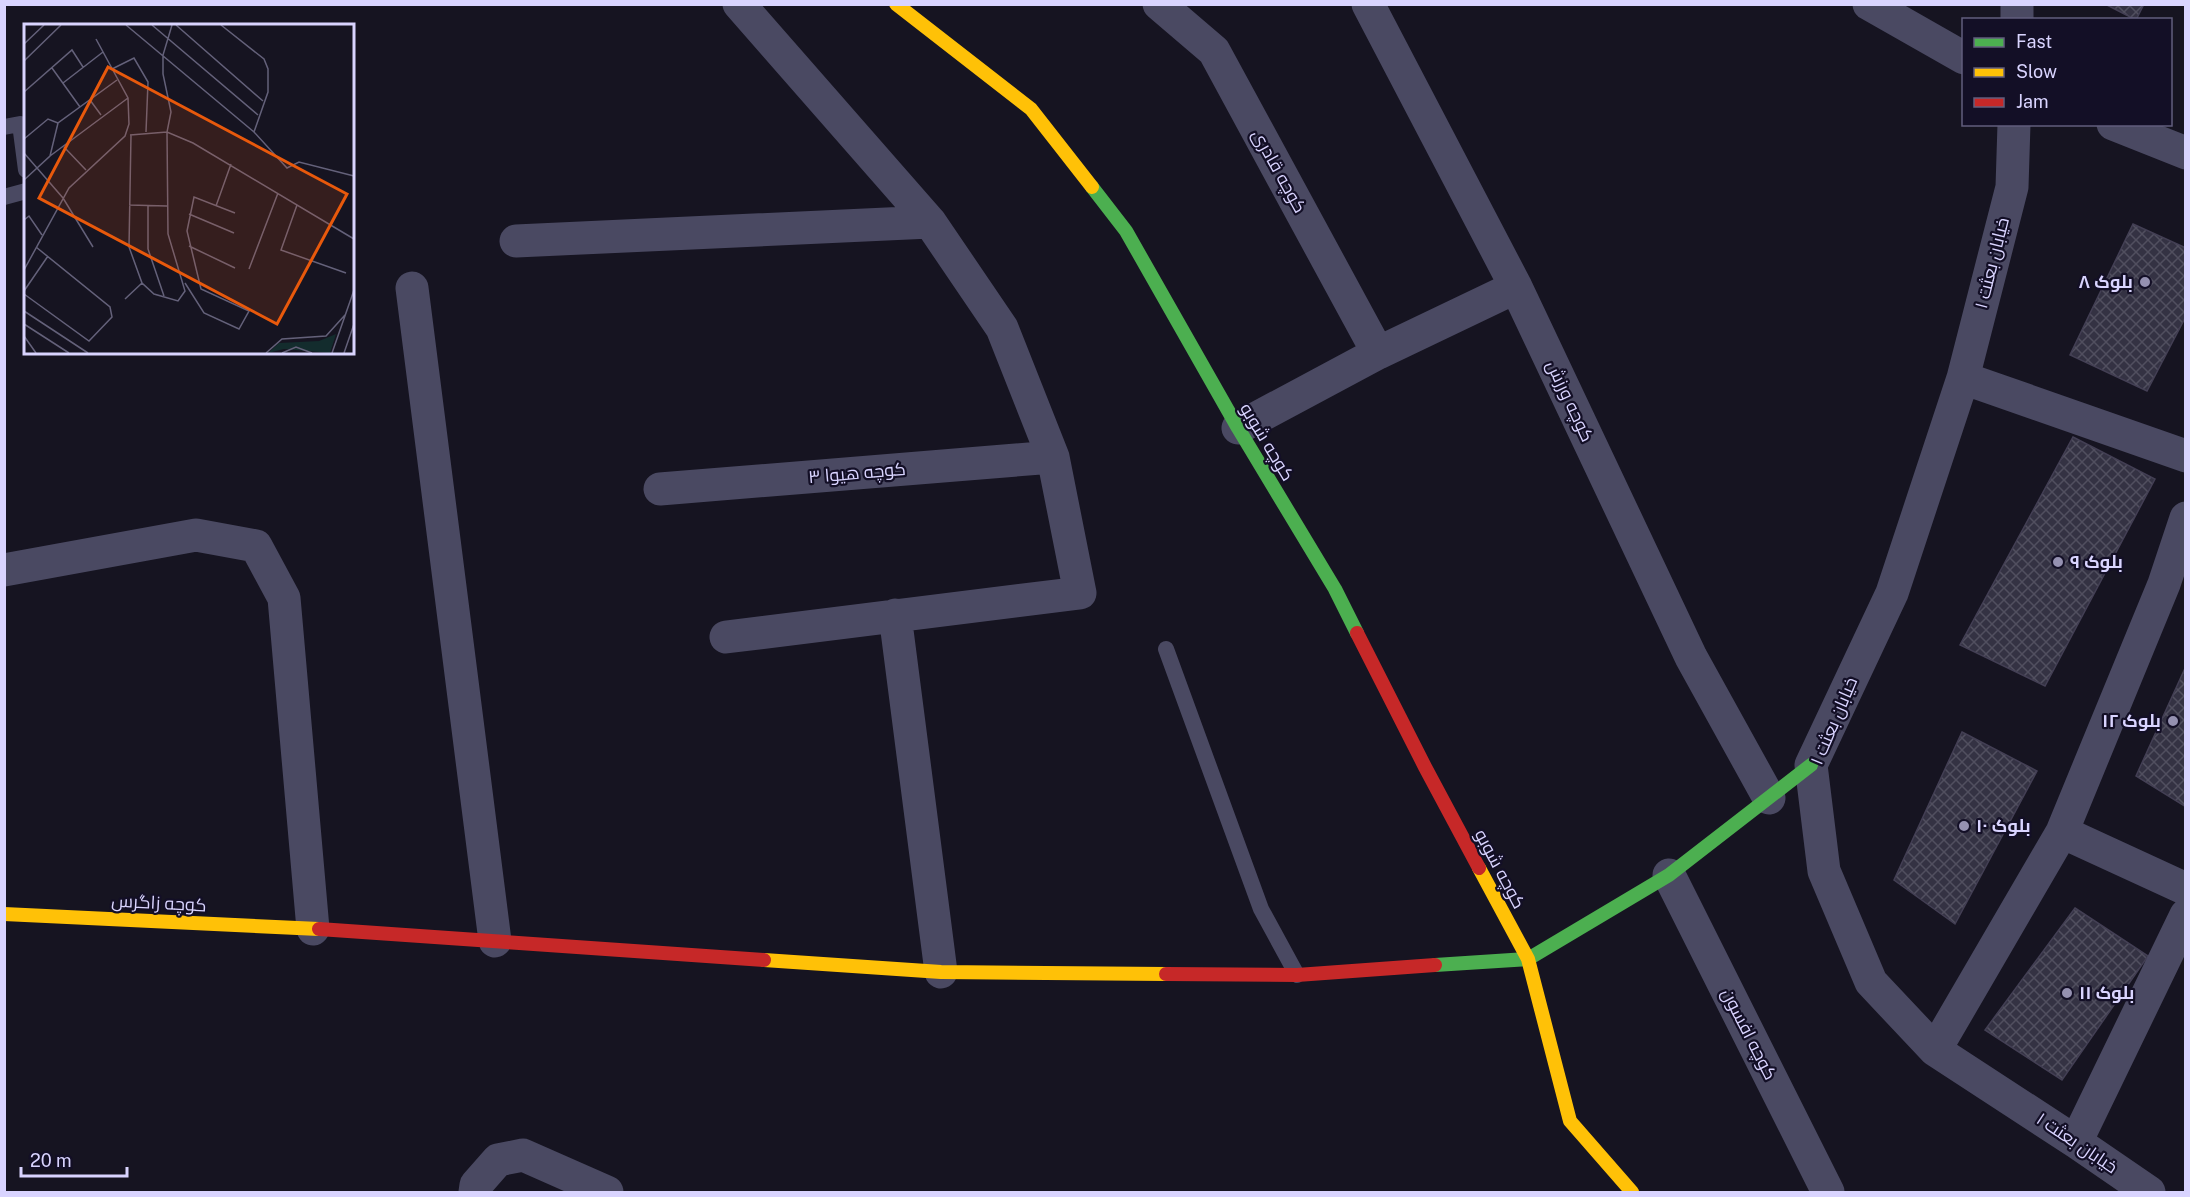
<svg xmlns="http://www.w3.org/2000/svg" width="2190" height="1197" font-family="'Public Sans',Cairo,sans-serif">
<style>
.building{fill:url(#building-cross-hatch);stroke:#433f54;stroke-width:1.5}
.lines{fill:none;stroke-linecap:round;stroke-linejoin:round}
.lane{stroke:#4a4962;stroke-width:16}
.street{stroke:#4a4962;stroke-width:33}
.fast{stroke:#4caf50;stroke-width:14}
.slow{stroke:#ffc107;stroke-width:14}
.jam{stroke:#c62828;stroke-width:14}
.poi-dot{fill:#9591b1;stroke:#130f26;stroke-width:2}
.labels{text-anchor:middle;stroke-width:4.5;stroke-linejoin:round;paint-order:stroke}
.street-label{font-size:18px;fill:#d9d4ff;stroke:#130f26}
.poi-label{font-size:18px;font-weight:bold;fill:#d9d4ff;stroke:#130f26;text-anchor:start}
.inset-road{fill:none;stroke:#64617a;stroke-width:1.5}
.view{fill:#e8590c;fill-opacity:0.15;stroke:#e8590c;stroke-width:3}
.inset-edge{fill:none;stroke:#d9d4ff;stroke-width:3}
</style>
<defs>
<pattern id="building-cross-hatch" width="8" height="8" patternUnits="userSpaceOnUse" patternTransform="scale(1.5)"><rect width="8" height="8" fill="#343243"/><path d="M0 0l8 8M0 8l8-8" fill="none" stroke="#514f5f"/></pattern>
</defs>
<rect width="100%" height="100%" fill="#161421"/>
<!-- building -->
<path class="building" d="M 2105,4 L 2144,4 L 2136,20 Z
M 2133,224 L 2186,248 L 2186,316 L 2147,391 L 2070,355 Z
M 2073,437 L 2155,479 L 2045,686 L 1960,645 Z
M 2186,666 L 2186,807 L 2136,776 Z
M 1962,732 L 2037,771 L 1955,924 L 1894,880 Z
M 2075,908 L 2148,956 L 2062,1080 L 1985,1030 Z"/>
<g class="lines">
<!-- lane -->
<path class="lane" d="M 4,127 L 20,124 L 26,170
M 4,197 L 26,191
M 1166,649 L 1261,909 L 1297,975"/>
<!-- street -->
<path class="street" d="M 1159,4 L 1214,51 L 1378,353
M 1368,4 L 1516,287 L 1691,657 L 1769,798
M 1869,4 L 1964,58
M 2017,20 L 2017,4
M 2014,124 L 2012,187 L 1963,378 L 1892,593 L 1811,765 L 1824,871 L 1871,982 L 1935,1050 L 2076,1142 L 2149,1192
M 2113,124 L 2186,153
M 516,241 L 930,222
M 412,288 L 495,941
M 1963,378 L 2186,456
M 1238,428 L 1378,353 L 1516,287
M 660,489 L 1053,457
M 4,570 L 196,535 L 256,546 L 284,598 L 313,929
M 895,615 L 941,972
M 726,637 L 1080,593 L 1053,457 L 1002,328 L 930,222 L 739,4
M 2062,832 L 2186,889
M 1669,875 L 1828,1192
M 1935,1050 L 2062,832 L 2164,584 L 2186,518
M 2076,1142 L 2186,915
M 475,1192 L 476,1185 L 498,1160 L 523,1155 L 607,1192"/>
<!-- fast -->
<path class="fast" d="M 1092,187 L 1126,231 L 1238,428 L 1335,589 L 1357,633
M 1435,965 L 1528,959 L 1669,875 L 1811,765"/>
<!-- slow -->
<path class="slow" d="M 896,4 L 1031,109 L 1092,187
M 1479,868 L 1528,959 L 1570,1121 L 1632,1192
M 4,914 L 319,929
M 764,960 L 941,972 L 1166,974"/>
<!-- jam -->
<path class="jam" d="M 1357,633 L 1425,767 L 1479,868
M 319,929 L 764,960
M 1166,974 L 1297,975 L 1435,965"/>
</g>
<!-- markers -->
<g class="poi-dot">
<circle cx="2145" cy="282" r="6"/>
<circle cx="2058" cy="562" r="6"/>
<circle cx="2173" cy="721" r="6"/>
<circle cx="1964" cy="826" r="6"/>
<circle cx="2067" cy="993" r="6"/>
</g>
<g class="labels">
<!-- street labels -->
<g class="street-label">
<text transform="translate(1279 171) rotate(61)" y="6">کوچه قادری</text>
<text transform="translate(1992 263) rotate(-76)" y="6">خیابان بعثت ۱</text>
<text transform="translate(1570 401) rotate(65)" y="6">کوچه ورزش</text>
<text transform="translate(1267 442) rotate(59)" y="6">کوچه شوبو</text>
<text transform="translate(857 473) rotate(-5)" y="6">کوچه هیوا ۳</text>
<text transform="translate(1834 721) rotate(-67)" y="6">خیابان بعثت ۱</text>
<text transform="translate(1500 869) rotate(62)" y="6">کوچه شوبو</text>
<text transform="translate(159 903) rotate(3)" y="6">کوچه زاگرس</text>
<text transform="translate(1749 1034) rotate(63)" y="6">کوچه افسون</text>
<text transform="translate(2077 1143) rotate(34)" y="6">خیابان بعثت ۱</text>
</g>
<!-- poi labels -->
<g class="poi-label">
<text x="2133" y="288" text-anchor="end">بلوک ۸</text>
<text x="2070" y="568">بلوک ۹</text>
<text x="2161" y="727" text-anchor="end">بلوک ۱۲</text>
<text x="1976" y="832">بلوک ۱۰</text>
<text x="2079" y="999">بلوک ۱۱</text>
</g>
</g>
<!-- overview -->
<g transform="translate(24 24)">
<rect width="330" height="330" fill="#161421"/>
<path d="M 312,310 L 306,329 L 260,325 L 244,329 L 255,319 L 295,317 Z" fill="#132c2d"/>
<path class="inset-road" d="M 102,1 L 230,108 L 263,144 L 275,138 L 330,152M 128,1 L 234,91M 152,1 L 239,77M 197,1 L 240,35 L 244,45 L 244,68 L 230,108M 0,20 L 20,1M 0,37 L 37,1M 28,44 L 56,83M 88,45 L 110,34 L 124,58 L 122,108M 39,59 L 79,28M 0,68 L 48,26 L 59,43M 66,76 L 77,91M 106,111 L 143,108 L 169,119 L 330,215M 107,111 L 105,223 L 118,259 L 130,270 L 154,277 L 161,267 L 144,210 L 143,108 L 147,88 L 139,50 L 139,31 L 148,1M 0,115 L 24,95 L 34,99M 40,123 L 62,146M 0,129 L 39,174 L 69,223M 26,132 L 104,74M 0,156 L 26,132 L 34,99 L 93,56M 105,181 L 143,182M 273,181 L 257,226 L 322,249M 124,182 L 124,225 L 140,272M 192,182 L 207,140M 165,190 L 210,209M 0,196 L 5,192 L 18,211M 165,222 L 211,244M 225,245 L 254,169M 0,246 L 45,164 L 101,112 L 105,100 L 104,74 L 72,15M 161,259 L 180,289 L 215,305 L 225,287 L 177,265 L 163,207 L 170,173 L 211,189M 0,267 L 24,232M 0,270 L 65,317 L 88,293 L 86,283 L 12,223M 101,275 L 118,259M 0,287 L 64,329M 0,300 L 45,329M 0,312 L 12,329M 242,329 L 258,315 L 302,312 L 321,291M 258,329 L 272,323 L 288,329M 308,329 L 330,266M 320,329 L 330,300"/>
<path class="view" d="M 84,43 L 323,170 L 253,300 L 15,174 Z"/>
<rect width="330" height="330" class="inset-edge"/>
</g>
<!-- border -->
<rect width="2190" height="1197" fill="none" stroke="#d9d4ff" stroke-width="12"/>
<!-- legend -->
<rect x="1962" y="18" width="210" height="108" fill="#130f26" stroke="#625e7d" stroke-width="1.5"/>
<rect x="1974" y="38" width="30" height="9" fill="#4caf50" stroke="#625e7d" stroke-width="1.5"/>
<text x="2016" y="48" font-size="18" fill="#d9d4ff">Fast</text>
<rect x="1974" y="68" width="30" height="9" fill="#ffc107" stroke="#625e7d" stroke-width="1.5"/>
<text x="2016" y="78" font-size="18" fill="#d9d4ff">Slow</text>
<rect x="1974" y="98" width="30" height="9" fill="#c62828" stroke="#625e7d" stroke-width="1.5"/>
<text x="2016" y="108" font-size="18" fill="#d9d4ff">Jam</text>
<!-- scale -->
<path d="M21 1167v9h106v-9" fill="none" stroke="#d9d4ff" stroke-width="3"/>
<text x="30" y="1167" font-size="18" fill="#d9d4ff" stroke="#130f26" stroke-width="4.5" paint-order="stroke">20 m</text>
</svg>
